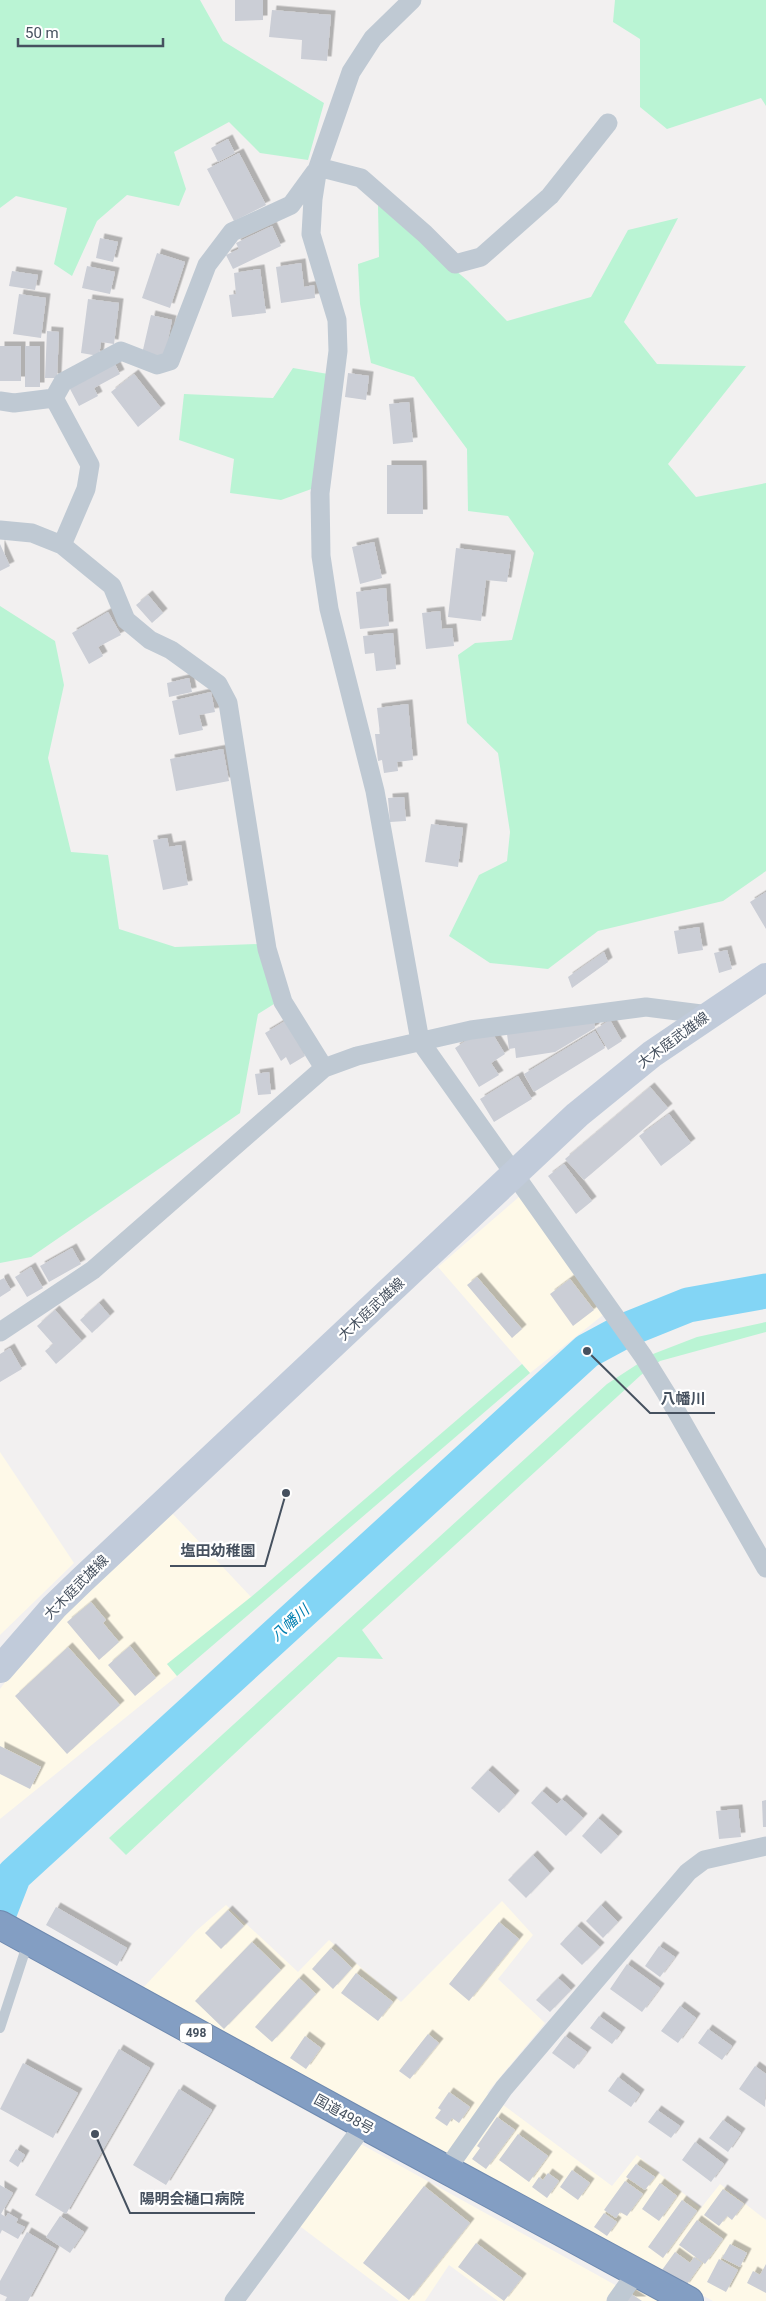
<svg xmlns="http://www.w3.org/2000/svg" width="766" height="2301" font-family="Roboto,'Noto Sans JP',sans-serif">
<style>
.commercial{fill:#fef9e8}
.green{fill:#baf4d4}
.water{fill:#83d5f5}
.lines{fill:none;stroke-linecap:round;stroke-linejoin:round}
.river{stroke:#83d5f5;stroke-width:35}
.building{fill:#cbced6;filter:url(#shadow)}
.highway-casing{stroke:#6e89af;stroke-width:30}
.lane{stroke:#bfc9d3;stroke-width:10}
.street{stroke:#bfc9d3;stroke-width:19}
.secondary{stroke:#c1cbda;stroke-width:28}
.highway{stroke:#839ec3;stroke-width:28}
.labels{text-anchor:middle;stroke-width:4.5;stroke-linejoin:round;paint-order:stroke}
.shield{fill:#fff;stroke:#7e858f;stroke-width:1}
.shield-label{font-size:12px;font-weight:bold;fill:#46515f}
.street-label{font-size:14px;fill:#46515f;stroke:#fff}
.water-label{font-size:15px;font-style:italic;fill:#017fb0;stroke:#fff}
.leader{fill:none;stroke:#46515f;stroke-width:2}
.callout-dot{fill:#46515f;stroke:#fff;stroke-width:2}
.callout-label{font-size:15px;text-anchor:middle;font-weight:bold;fill:#46515f;stroke:#fff;stroke-width:4.5;stroke-linejoin:round;paint-order:stroke}
</style>
<defs>
<filter id="shadow"><feDropShadow dx="4.5" dy="-4.5" stdDeviation="0" flood-color="#0004"/></filter>
</defs>
<rect width="100%" height="100%" fill="#f2f0f0"/>
<!-- commercial -->
<path class="commercial" d="M 520,1196 L 603,1315 L 530,1373 L 438,1267 Z
M 0,1452 L 74,1563 L 0,1635 Z
M 171,1512 L 251,1597 L 167,1664 L 177,1676 L 0,1819 L 0,1689 L 17,1666 L 93,1585 Z
M 502,1901 L 533,1935 L 498,1979 L 545,2023 L 487,2093 L 612,2186 L 637,2155 L 701,2208 L 720,2184 L 766,2220 L 766,2301 L 713,2301 L 459,2165 L 142,1989 L 196,1931 L 226,1905 L 298,1972 L 329,1940 L 401,2002 Z
M 359,2143 L 617,2286 L 624,2280 L 663,2301 L 498,2301 L 449,2265 L 425,2301 L 399,2301 L 297,2224 Z"/>
<!-- green -->
<path class="green" d="M 0,0 L 200,0 L 223,41 L 324,103 L 308,160 L 260,153 L 229,122 L 174,152 L 186,189 L 179,206 L 127,195 L 97,221 L 72,276 L 54,264 L 67,208 L 16,196 L 0,208 Z
M 615,0 L 766,0 L 766,106 L 761,98 L 667,129 L 640,107 L 640,39 L 613,22 Z
M 378,205 L 468,281 L 507,321 L 591,297 L 628,230 L 678,218 L 624,322 L 657,364 L 746,366 L 668,464 L 696,497 L 766,483 L 766,871 L 723,901 L 598,931 L 548,969 L 490,963 L 449,936 L 479,875 L 507,861 L 510,832 L 498,753 L 467,723 L 458,655 L 475,643 L 512,640 L 534,553 L 508,516 L 468,511 L 467,449 L 414,377 L 371,363 L 360,304 L 358,264 L 379,257 Z
M 293,368 L 328,374 L 317,487 L 281,500 L 230,493 L 234,459 L 179,440 L 184,394 L 273,398 Z
M 0,606 L 55,641 L 64,685 L 48,758 L 71,852 L 108,855 L 119,929 L 175,947 L 258,944 L 274,1004 L 258,1014 L 240,1113 L 31,1257 L 0,1263 Z
M 766,1322 L 766,1332 L 660,1361 L 641,1375 L 362,1630 L 383,1659 L 338,1657 L 126,1855 L 109,1838 L 607,1384 L 653,1354 L 697,1337 Z
M 522,1364 L 530,1373 L 177,1676 L 167,1664 L 251,1597 Z"/>
<!-- water -->
<path class="water" d="M 13,1869 L 27,1882 L 0,1932 L 0,1889 Z"/>
<g class="lines">
<!-- river -->
<path class="river" d="M 0,1911 L 14,1875 L 587,1351 L 626,1330 L 688,1305 L 766,1291"/>
</g>
<!-- building -->
<path class="building" d="M 235,0 L 263,0 L 263,20 L 235,21 Z
M 272,10 L 331,15 L 327,61 L 301,59 L 302,40 L 269,37 Z
M 228,139 L 235,153 L 218,162 L 211,148 Z
M 239,153 L 266,205 L 234,221 L 207,169 Z
M 272,226 L 281,246 L 233,269 L 226,255 L 239,249 L 236,243 Z
M 100,238 L 118,242 L 113,262 L 96,258 Z
M 157,253 L 185,262 L 170,308 L 142,298 Z
M 301,263 L 304,287 L 314,285 L 315,298 L 281,303 L 276,267 Z
M 87,266 L 115,272 L 110,294 L 82,288 Z
M 260,269 L 266,313 L 232,317 L 229,295 L 236,294 L 234,273 Z
M 12,271 L 38,275 L 35,290 L 9,286 Z
M 19,294 L 46,298 L 41,338 L 13,334 Z
M 88,299 L 119,303 L 114,344 L 101,342 L 99,356 L 81,353 Z
M 151,315 L 172,320 L 164,359 L 142,354 Z
M 47,331 L 59,332 L 57,378 L 45,378 Z
M 0,346 L 21,346 L 21,381 L 0,381 Z
M 25,346 L 40,346 L 40,387 L 25,387 Z
M 114,362 L 120,374 L 94,388 L 98,396 L 79,406 L 69,387 Z
M 348,373 L 369,376 L 366,400 L 345,397 Z
M 134,374 L 161,408 L 138,427 L 111,392 Z
M 409,402 L 413,442 L 393,444 L 389,404 Z
M 387,465 L 422,465 L 423,514 L 387,514 Z
M 374,542 L 382,578 L 360,584 L 352,547 Z
M 0,544 L 10,566 L 0,571 Z
M 456,548 L 511,555 L 507,582 L 486,580 L 481,621 L 448,617 Z
M 386,588 L 389,626 L 360,629 L 356,592 Z
M 148,595 L 163,613 L 152,623 L 136,605 Z
M 440,611 L 442,629 L 452,628 L 454,646 L 426,649 L 422,613 Z
M 108,612 L 121,635 L 98,647 L 103,656 L 89,664 L 72,633 Z
M 393,633 L 396,669 L 376,671 L 374,653 L 365,654 L 363,636 Z
M 189,678 L 192,692 L 169,697 L 167,683 Z
M 211,692 L 215,712 L 199,715 L 203,730 L 179,735 L 172,701 Z
M 408,704 L 413,760 L 397,762 L 398,771 L 384,773 L 382,760 L 378,761 L 375,734 L 380,734 L 377,708 Z
M 223,749 L 229,781 L 176,791 L 170,759 Z
M 404,797 L 406,821 L 390,822 L 388,798 Z
M 431,824 L 463,828 L 458,867 L 425,862 Z
M 167,838 L 169,847 L 181,845 L 188,885 L 163,890 L 153,840 Z
M 766,892 L 766,929 L 750,902 Z
M 699,927 L 703,950 L 678,954 L 674,931 Z
M 727,950 L 732,969 L 719,973 L 714,953 Z
M 604,952 L 608,962 L 572,988 L 568,977 Z
M 610,1020 L 622,1041 L 608,1050 L 596,1029 Z
M 285,1021 L 305,1056 L 290,1065 L 286,1057 L 281,1061 L 265,1033 Z
M 594,1022 L 595,1028 L 555,1052 L 516,1058 L 515,1048 L 509,1049 L 507,1034 Z
M 595,1031 L 605,1048 L 534,1092 L 524,1074 Z
M 494,1036 L 505,1054 L 491,1063 L 499,1075 L 479,1087 L 455,1048 L 470,1038 Z
M 269,1072 L 271,1094 L 258,1095 L 255,1074 Z
M 518,1076 L 532,1099 L 494,1122 L 480,1099 Z
M 650,1087 L 668,1108 L 584,1180 L 565,1159 Z
M 669,1114 L 691,1143 L 661,1166 L 639,1136 Z
M 564,1164 L 592,1201 L 576,1214 L 548,1176 Z
M 72,1248 L 81,1264 L 49,1282 L 40,1266 Z
M 31,1267 L 43,1288 L 27,1297 L 15,1277 Z
M 477,1277 L 522,1329 L 512,1338 L 467,1285 Z
M 4,1278 L 11,1290 L 0,1297 L 0,1280 Z
M 570,1279 L 594,1310 L 573,1326 L 550,1294 Z
M 99,1303 L 110,1316 L 92,1333 L 80,1320 Z
M 55,1310 L 82,1341 L 56,1364 L 45,1351 L 53,1344 L 37,1326 Z
M 10,1348 L 22,1369 L 0,1382 L 0,1354 Z
M 91,1602 L 106,1620 L 103,1623 L 119,1642 L 99,1660 L 67,1622 Z
M 130,1646 L 156,1678 L 135,1696 L 108,1665 Z
M 68,1647 L 120,1705 L 67,1754 L 15,1696 Z
M 0,1746 L 41,1767 L 30,1789 L 0,1774 Z
M 488,1770 L 515,1795 L 499,1813 L 471,1788 Z
M 542,1791 L 557,1804 L 562,1799 L 583,1818 L 566,1836 L 531,1803 Z
M 766,1800 L 766,1827 L 763,1827 L 762,1801 Z
M 738,1809 L 741,1837 L 719,1839 L 716,1811 Z
M 598,1818 L 618,1836 L 601,1854 L 582,1836 Z
M 533,1855 L 550,1873 L 526,1898 L 508,1880 Z
M 601,1905 L 618,1922 L 603,1938 L 586,1921 Z
M 56,1907 L 127,1948 L 117,1966 L 46,1925 Z
M 228,1910 L 244,1926 L 221,1949 L 205,1933 Z
M 499,1922 L 519,1939 L 469,2001 L 449,1984 Z
M 577,1926 L 600,1947 L 582,1965 L 560,1944 Z
M 252,1942 L 281,1970 L 224,2029 L 195,2001 Z
M 659,1946 L 675,1957 L 660,1977 L 645,1966 Z
M 331,1948 L 352,1968 L 333,1989 L 312,1969 Z
M 627,1964 L 660,1988 L 642,2012 L 610,1989 Z
M 356,1973 L 393,2002 L 378,2021 L 341,1993 Z
M 299,1978 L 316,1994 L 272,2042 L 255,2027 Z
M 558,1978 L 571,1990 L 550,2012 L 536,2000 Z
M 680,2006 L 696,2018 L 678,2043 L 661,2031 Z
M 599,2016 L 621,2032 L 612,2044 L 590,2028 Z
M 708,2029 L 732,2046 L 722,2060 L 698,2043 Z
M 428,2034 L 439,2043 L 410,2079 L 399,2071 Z
M 305,2036 L 321,2048 L 306,2069 L 290,2058 Z
M 565,2036 L 587,2052 L 574,2069 L 552,2053 Z
M 119,2049 L 150,2068 L 66,2214 L 35,2195 Z
M 23,2063 L 78,2093 L 53,2138 L 0,2109 Z
M 755,2066 L 766,2074 L 765,2107 L 739,2089 Z
M 618,2077 L 640,2094 L 631,2107 L 608,2091 Z
M 179,2089 L 212,2110 L 166,2185 L 133,2165 Z
M 449,2092 L 470,2107 L 459,2123 L 452,2118 L 447,2126 L 435,2118 L 441,2110 L 438,2108 Z
M 657,2110 L 680,2126 L 671,2138 L 648,2122 Z
M 497,2117 L 515,2130 L 486,2169 L 472,2159 L 480,2148 L 477,2146 Z
M 723,2120 L 741,2133 L 728,2152 L 709,2138 Z
M 518,2134 L 548,2156 L 529,2182 L 499,2160 Z
M 695,2142 L 724,2164 L 711,2182 L 682,2160 Z
M 16,2149 L 25,2155 L 18,2167 L 9,2161 Z
M 636,2164 L 655,2177 L 645,2190 L 626,2177 Z
M 572,2170 L 590,2183 L 578,2200 L 560,2187 Z
M 548,2173 L 559,2181 L 547,2198 L 532,2187 L 539,2177 L 543,2180 Z
M 625,2181 L 643,2194 L 627,2216 L 620,2212 L 616,2218 L 604,2210 Z
M 660,2183 L 677,2196 L 659,2221 L 642,2209 Z
M 0,2185 L 13,2193 L 1,2214 L 6,2217 L 8,2213 L 18,2219 L 16,2223 L 25,2227 L 18,2239 L 2,2230 L 0,2234 Z
M 424,2186 L 470,2223 L 409,2300 L 363,2263 Z
M 723,2189 L 744,2204 L 732,2220 L 727,2216 L 719,2226 L 704,2215 Z
M 682,2200 L 697,2211 L 663,2258 L 648,2247 Z
M 604,2213 L 617,2222 L 607,2236 L 594,2227 Z
M 60,2216 L 84,2232 L 70,2253 L 46,2237 Z
M 697,2220 L 723,2239 L 705,2264 L 679,2245 Z
M 27,2232 L 56,2249 L 28,2301 L 5,2301 L 7,2297 L 0,2294 L 0,2281 Z
M 476,2243 L 522,2278 L 504,2301 L 458,2267 Z
M 730,2244 L 747,2253 L 740,2267 L 722,2258 Z
M 675,2252 L 690,2263 L 694,2257 L 702,2263 L 685,2287 L 662,2270 Z
M 719,2259 L 738,2270 L 726,2292 L 707,2282 Z
M 766,2264 L 766,2293 L 747,2283 L 753,2271 L 760,2275 Z
M 630,2293 L 642,2301 L 625,2301 Z"/>
<g class="lines">
<defs>
<path id="highway" d="M 0,1925 L 364,2125 L 689,2301"/>
</defs>
<!-- highway casing -->
<use href="#highway" class="highway-casing"/>
<!-- lane -->
<path class="lane" d="M 0,2028 L 28,1942"/>
<!-- street -->
<path class="street" d="M 412,0 L 373,38 L 351,72 L 318,167 L 313,199 L 311,234 L 337,320 L 338,351 L 320,493 L 321,556 L 329,609 L 375,791 L 420,1041 L 643,1356 L 666,1393 L 766,1568
M 318,167 L 361,178 L 425,234 L 455,264 L 481,257 L 550,196 L 608,123
M 54,398 L 63,382 L 121,351 L 157,365 L 170,361 L 207,265 L 232,232 L 291,205 L 315,172
M 54,398 L 90,465 L 86,489 L 62,545
M 0,401 L 14,403 L 54,398
M 0,530 L 32,533 L 62,545 L 112,586 L 126,620 L 150,640 L 171,650 L 218,684 L 228,703 L 267,949 L 283,1002 L 324,1068
M 0,1332 L 93,1270 L 324,1068 L 357,1056 L 471,1030 L 646,1007 L 709,1015
M 447,2169 L 504,2088 L 688,1872 L 704,1860 L 766,1846
M 234,2301 L 364,2125
M 616,2301 L 636,2273"/>
<!-- secondary -->
<path class="secondary" d="M 0,1669 L 54,1607 L 82,1580 L 577,1115 L 652,1054 L 766,977"/>
<!-- highway -->
<use href="#highway" class="highway"/>
</g>
<g class="labels">
<!-- shield labels -->
<rect class="shield" x="180" y="2023.5" width="32" height="19" rx="4"/>
<g class="shield-label">
<text x="196" y="2037">498</text>
</g>
<!-- street labels -->
<g class="street-label">
<text transform="translate(673 1040) rotate(-36)" y="5">大木庭武雄線</text>
<text transform="translate(371 1309) rotate(-43)" y="5">大木庭武雄線</text>
<text transform="translate(76 1587) rotate(-45)" y="5">大木庭武雄線</text>
<text transform="translate(344 2114) rotate(29)" y="5">国道498号</text>
</g>
<!-- water labels -->
<g class="water-label">
<text transform="translate(290 1623) rotate(-42)" y="5">八幡川</text>
</g>
</g>
<!-- callouts -->
<path class="leader" d="M587 1351L650 1413H715M286 1493L265 1566H170M95 2134L130 2213H255"/>
<g class="callout-dot">
<circle cx="587" cy="1351" r="5"/>
<circle cx="286" cy="1493" r="5"/>
<circle cx="95" cy="2134" r="5"/>
</g>
<g class="callout-label">
<text x="683" y="1404">八幡川</text>
<text x="218" y="1556">塩田幼稚園</text>
<text x="192" y="2204">陽明会樋口病院</text>
</g>
<!-- scale -->
<path d="M18 38v8h145v-8" fill="none" stroke="#46515f" stroke-width="2.5"/>
<text x="25" y="38" font-size="15" fill="#46515f" stroke="#ffffff" stroke-width="4" paint-order="stroke">50 m</text>
</svg>
